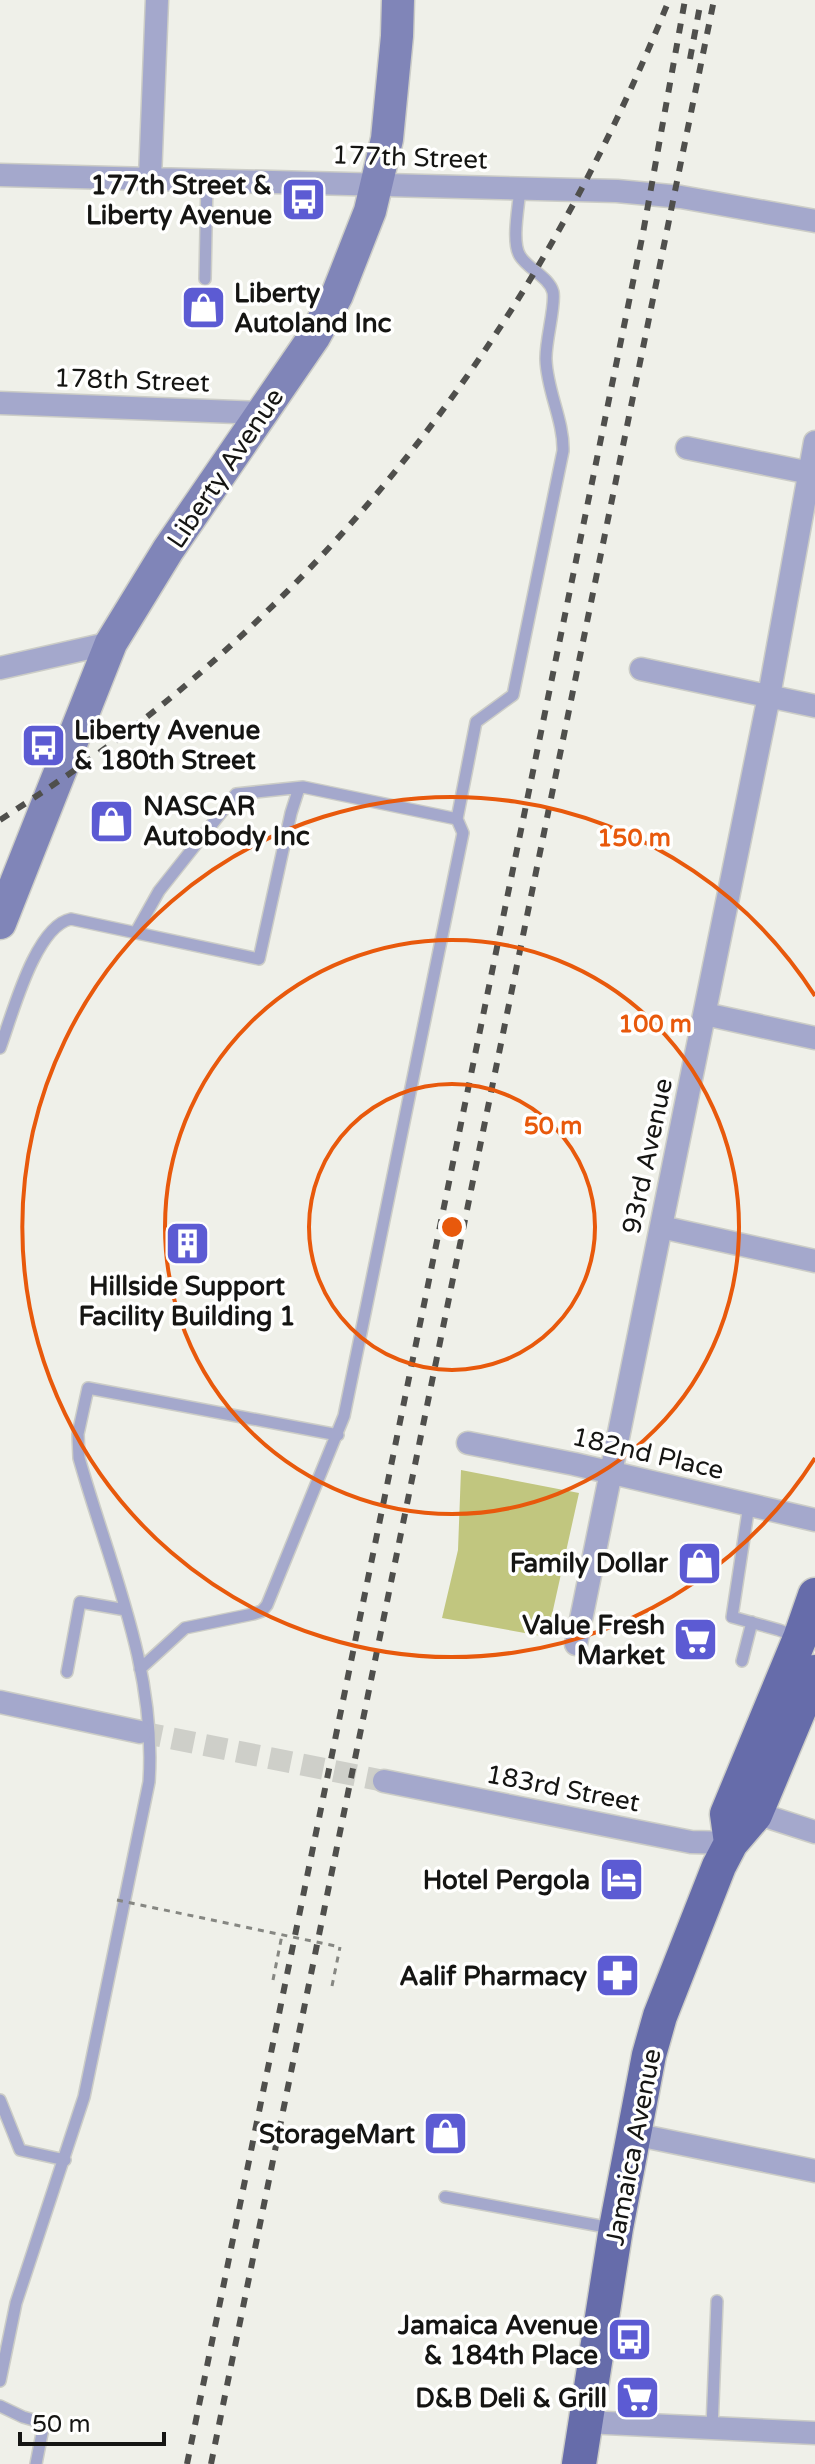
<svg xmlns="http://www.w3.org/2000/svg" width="815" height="2464" font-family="'Varela Round',sans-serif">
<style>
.green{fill:#c1c67f}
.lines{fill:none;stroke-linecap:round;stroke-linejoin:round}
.minor-tunnel{stroke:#cecfc9;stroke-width:22;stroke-dasharray:22 11;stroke-linecap:butt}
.service-casing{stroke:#cccdc7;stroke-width:14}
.minor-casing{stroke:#cccdc7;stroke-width:25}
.secondary-casing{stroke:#cccdc7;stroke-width:35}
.primary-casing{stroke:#cccdc7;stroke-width:37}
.path{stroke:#868782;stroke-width:3;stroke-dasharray:6 6;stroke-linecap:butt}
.service{stroke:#a4a8cc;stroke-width:11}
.minor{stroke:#a4a8cc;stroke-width:22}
.secondary{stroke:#8085b8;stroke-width:32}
.primary{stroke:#666caa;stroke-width:34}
.rail{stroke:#4f4f4c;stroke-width:6;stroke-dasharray:10 10;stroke-linecap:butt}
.path-bridge{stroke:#868782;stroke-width:3;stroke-dasharray:6 6;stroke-linecap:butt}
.ring{fill:none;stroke:#e8590c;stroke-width:4}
.labels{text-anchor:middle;stroke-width:7;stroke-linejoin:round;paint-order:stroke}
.street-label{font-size:26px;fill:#151513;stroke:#fffffe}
.poi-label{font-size:26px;font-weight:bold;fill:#151513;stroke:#fffffe;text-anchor:end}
.centre{fill:#e8590c;stroke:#fffffe;stroke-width:4}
.ring-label{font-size:24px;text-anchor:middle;font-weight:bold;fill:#e8590c;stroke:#fffffe;stroke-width:7;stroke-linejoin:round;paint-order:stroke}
</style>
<rect width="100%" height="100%" fill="#eff0e9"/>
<!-- green -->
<path class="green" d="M 461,1470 L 579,1493 L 547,1637 L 442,1618 L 458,1550 Z"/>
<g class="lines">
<!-- minor-tunnel -->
<path class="minor-tunnel" d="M 140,1732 L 384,1781"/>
<defs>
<path id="service" d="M 205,279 L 207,180
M 136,932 L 159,891 L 236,794 L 303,787 L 457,819
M 0,1048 C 12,1016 35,926 71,919 L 259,959 L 291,813 L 299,788
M 749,1505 L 732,1617 L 779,1630 L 798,1637
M 742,1661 L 752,1622
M 140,1669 L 185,1628 L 253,1614 L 262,1611 L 267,1605 L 344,1416 L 463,833 L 457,819 L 476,722 L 513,695 L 563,451 C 564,421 547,391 546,360 C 545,342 556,305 553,292 C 549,277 528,269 520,256 C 511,242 519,205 520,188
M 67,1672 L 80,1602 L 126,1610
M 0,2100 L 20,2150 L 65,2160
M 445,2197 L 611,2228
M 0,2381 L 16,2303 L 84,2097 L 149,1782 C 157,1669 109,1564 79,1458 L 78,1434 L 88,1388 L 338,1435
M 0,2406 L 23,2417 L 44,2423 L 36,2464
M 712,2428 L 717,2301"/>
<path id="minor" d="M 0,175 L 617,191 L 681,197 L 815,221
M 150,178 L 157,0
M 0,403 L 263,413
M 687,448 L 815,474
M 0,668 L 111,643
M 641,669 L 815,706
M 705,1014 L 815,1038
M 661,1227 L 815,1261
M 468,1443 L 574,1464 L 815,1520
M 576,1644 L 769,696 L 815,442
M 0,1702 L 140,1732
M 384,1781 L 691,1842 L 731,1843
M 743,1814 L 765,1816 L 815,1832
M 633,2134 L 815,2171
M 585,2422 L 815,2433"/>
<path id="secondary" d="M 0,923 L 111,643 L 168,550 L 314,337 L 337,295 L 370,211 L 387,139 L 397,36 L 398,0"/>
<path id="primary" d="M 731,1843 L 727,1814 L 800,1638 L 815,1595
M 579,2464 L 616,2228 L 649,2055 L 660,2016 L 719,1866 L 731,1843 L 755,1815 L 815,1672"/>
</defs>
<!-- service casing -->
<use href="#service" class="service-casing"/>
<!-- minor casing -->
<use href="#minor" class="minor-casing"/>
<!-- secondary casing -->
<use href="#secondary" class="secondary-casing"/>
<!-- primary casing -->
<use href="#primary" class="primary-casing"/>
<!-- path -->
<path class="path" d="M 273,1980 L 282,1935
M 332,1986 L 340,1947"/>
<!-- service -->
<use href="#service" class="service"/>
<!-- minor -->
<use href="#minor" class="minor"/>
<!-- secondary -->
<use href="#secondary" class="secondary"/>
<!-- primary -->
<use href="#primary" class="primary"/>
<!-- rail -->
<path class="rail" d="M 690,59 L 701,0
M 0,820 C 73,773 144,723 209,665 C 417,482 566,256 669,0
M 187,2464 L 643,233 L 685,0
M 211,2464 L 714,0"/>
<!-- path-bridge -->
<path class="path-bridge" d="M 117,1900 L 340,1947"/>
</g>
<!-- distance rings -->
<g class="ring">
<circle cx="452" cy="1227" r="143"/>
<circle cx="452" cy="1227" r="287"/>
<path d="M815 1458A430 430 0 1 1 815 996"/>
</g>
<!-- icons -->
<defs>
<symbol id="bus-square" viewBox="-11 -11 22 22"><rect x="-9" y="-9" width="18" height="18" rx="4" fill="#5c5bd3" stroke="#fffffe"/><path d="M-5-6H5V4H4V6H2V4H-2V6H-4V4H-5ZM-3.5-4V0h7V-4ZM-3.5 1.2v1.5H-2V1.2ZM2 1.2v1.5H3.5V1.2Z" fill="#fff"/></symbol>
<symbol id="shop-square" viewBox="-11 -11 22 22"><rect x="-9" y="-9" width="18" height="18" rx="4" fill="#5c5bd3" stroke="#fffffe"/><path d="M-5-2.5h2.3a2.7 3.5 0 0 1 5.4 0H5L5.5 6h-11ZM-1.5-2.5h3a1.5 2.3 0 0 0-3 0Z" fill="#fff"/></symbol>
<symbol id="building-square" viewBox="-11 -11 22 22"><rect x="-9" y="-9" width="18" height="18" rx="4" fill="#5c5bd3" stroke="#fffffe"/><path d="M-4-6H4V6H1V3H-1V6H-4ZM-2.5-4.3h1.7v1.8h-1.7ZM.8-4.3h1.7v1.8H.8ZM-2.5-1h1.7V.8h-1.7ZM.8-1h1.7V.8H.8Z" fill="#fff"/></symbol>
<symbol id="supermarket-square" viewBox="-11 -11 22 22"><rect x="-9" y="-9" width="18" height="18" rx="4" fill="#5c5bd3" stroke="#fffffe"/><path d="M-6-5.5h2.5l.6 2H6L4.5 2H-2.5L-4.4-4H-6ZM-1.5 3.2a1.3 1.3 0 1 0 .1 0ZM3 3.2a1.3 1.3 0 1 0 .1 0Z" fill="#fff"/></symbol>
<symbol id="hotel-square" viewBox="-11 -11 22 22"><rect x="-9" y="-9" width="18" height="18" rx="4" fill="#5c5bd3" stroke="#fffffe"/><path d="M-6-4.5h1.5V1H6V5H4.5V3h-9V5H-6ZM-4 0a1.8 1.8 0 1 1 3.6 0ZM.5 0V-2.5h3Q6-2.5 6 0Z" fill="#fff"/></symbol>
<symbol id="pharmacy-square" viewBox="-11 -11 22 22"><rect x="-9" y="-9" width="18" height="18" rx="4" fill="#5c5bd3" stroke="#fffffe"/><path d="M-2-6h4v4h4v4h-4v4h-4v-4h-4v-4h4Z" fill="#fff"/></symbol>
</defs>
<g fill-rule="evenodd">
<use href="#bus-square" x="278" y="174" width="51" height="51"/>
<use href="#shop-square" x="178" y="282" width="51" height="51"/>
<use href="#bus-square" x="18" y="720" width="51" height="51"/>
<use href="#shop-square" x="86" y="796" width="51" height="51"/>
<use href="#building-square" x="162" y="1218" width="51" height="51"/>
<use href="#shop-square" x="674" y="1538" width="51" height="51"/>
<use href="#supermarket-square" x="670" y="1614" width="51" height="51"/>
<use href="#hotel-square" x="596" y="1854" width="51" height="51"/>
<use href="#pharmacy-square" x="592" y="1950" width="51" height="51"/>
<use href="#shop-square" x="420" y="2108" width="51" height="51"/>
<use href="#bus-square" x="604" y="2314" width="51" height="51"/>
<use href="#supermarket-square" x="612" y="2372" width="51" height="51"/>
</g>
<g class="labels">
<!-- street labels -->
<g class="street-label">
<text transform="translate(410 157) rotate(2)" y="9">177th Street</text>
<text transform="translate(132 380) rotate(2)" y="9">178th Street</text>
<text transform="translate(225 468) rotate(-56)" y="9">Liberty Avenue</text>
<text transform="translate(647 1156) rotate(-78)" y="9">93rd Avenue</text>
<text transform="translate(648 1453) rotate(13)" y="9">182nd Place</text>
<text transform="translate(563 1788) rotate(11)" y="9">183rd Street</text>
<text transform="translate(633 2147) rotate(-79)" y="9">Jamaica Avenue</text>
</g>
<!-- poi labels -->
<g class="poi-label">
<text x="272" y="194">177th Street &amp;<tspan x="272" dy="30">Liberty Avenue</tspan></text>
<text x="234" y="302" text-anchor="start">Liberty<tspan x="234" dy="30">Autoland Inc</tspan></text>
<text x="74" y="739" text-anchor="start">Liberty Avenue<tspan x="74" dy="30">&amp; 180th Street</tspan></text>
<text x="143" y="815" text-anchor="start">NASCAR<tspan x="143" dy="30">Autobody Inc</tspan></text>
<text x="187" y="1295" text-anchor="middle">Hillside Support<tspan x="187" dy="30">Facility Building 1</tspan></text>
<text x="668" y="1572">Family Dollar</text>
<text x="665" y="1634">Value Fresh<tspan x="665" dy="30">Market</tspan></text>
<text x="590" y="1889">Hotel Pergola</text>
<text x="587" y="1985">Aalif Pharmacy</text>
<text x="415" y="2143">StorageMart</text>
<text x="598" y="2334">Jamaica Avenue<tspan x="598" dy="30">&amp; 184th Place</tspan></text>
<text x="607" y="2407">D&amp;B Deli &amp; Grill</text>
</g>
</g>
<circle cx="452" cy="1227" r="12" class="centre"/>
<g class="ring-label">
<text x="634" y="846">150 m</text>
<text x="655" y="1032">100 m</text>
<text x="553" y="1134">50 m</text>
</g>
<!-- scale -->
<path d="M20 2432v12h144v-12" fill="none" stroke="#151513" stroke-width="4"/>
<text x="32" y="2432" font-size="24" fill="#151513" stroke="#fffffe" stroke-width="6" paint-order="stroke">50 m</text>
</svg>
